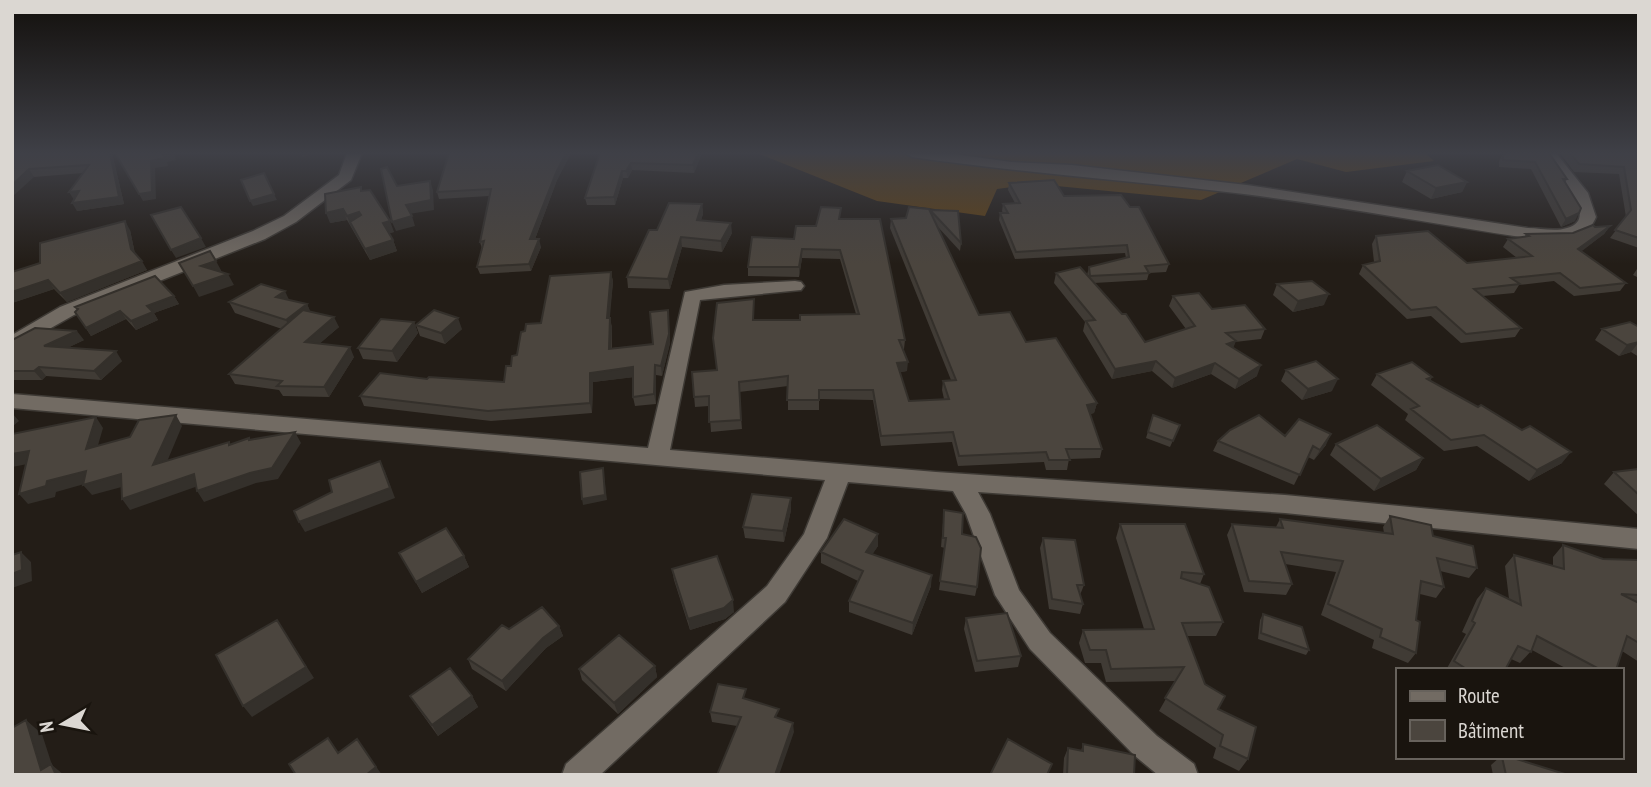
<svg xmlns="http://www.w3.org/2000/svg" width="1651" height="787" font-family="'PT Sans Narrow',sans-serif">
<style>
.forest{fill:#644312}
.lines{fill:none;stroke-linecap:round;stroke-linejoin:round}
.minor-casing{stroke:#3e3a35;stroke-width:3}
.minor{fill:#726b63;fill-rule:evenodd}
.wall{fill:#403b35}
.shaded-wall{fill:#34302b}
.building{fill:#4b453e;stroke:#34302b;stroke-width:2}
</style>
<rect width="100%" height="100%" fill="#231d17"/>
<!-- forest -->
<path class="forest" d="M 757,153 L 1425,153 L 1434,161 L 1346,172 L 1297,159 L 1201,200 L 1036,184 L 997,189 L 985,216 L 877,201 Z"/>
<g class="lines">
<defs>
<path id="minor" d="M 347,153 L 362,153 L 351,180 L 296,222 L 265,239 L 74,315 L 12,350 L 12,335 L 60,307 L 253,231 L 284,216 L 339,175 Z
M 905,153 L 947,153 L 1011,162 L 1072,165 L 1247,185 L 1528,228 C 1540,228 1555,232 1567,228 C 1604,218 1550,166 1540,153 L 1556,153 L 1588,193 L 1596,217 C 1585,245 1553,239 1528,238 C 1434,224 1339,206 1244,194 C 1134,181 1022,173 912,157 Z
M 795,281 L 801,282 L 804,286 L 801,290 L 700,300 L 670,450 L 936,472 L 1285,495 L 1639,529 L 1639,549 L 1285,513 L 978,492 L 990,514 L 1019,590 L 1050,633 L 1157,736 L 1194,764 L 1198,775 L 1158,775 L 1135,756 L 1030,649 L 995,595 L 966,514 L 953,491 L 848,482 L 827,538 L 785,602 L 600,775 L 562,775 L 566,764 L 767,586 L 804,534 L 825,480 L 12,408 L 12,394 L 648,448 L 685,292 L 724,285 Z"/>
</defs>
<!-- minor casing -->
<use href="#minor" class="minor-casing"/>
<!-- minor -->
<use href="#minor" class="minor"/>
</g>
<!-- wall -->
<path class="wall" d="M 12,153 L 112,153 L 124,204 L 77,211 L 74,200 L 83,173 L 34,177 Z
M 449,153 L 570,153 L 570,155 L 557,180 L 535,239 L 541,247 L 531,271 L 480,274 L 477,267 L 482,249 L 480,242 L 489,196 L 439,199 L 437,192 Z
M 600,153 L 702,153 L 694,173 L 632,170 L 628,178 L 623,178 L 615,205 L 587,205 L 585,198 Z
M 1549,153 L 1567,179 L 1565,183 L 1575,221 L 1561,227 L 1531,169 L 1499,167 L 1499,161 L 1503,154 Z
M 1560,153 L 1639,153 L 1639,248 L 1610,238 L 1626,217 L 1619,174 L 1574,172 Z
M 1407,171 L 1467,182 L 1462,192 L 1431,199 L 1402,182 Z
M 1009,183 L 1064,196 L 1169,264 L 1166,272 L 1149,273 L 1147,280 L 1094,283 L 1145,342 L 1186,329 L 1169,306 L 1173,296 L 1265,329 L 1261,339 L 1235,342 L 1233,348 L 1257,376 L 1235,389 L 1211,374 L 1172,388 L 1152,371 L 1112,379 L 1083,331 L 1085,322 L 1054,283 L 1056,273 L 1087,275 L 1089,267 L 1126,258 L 1125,253 L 1015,259 L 999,220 L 1000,213 L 1003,213 L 1002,211 L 1003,204 L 1015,203 L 1008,190 Z
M 362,191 L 394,232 L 389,233 L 393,240 L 397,251 L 370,260 L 347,220 L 330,223 Z
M 702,204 L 703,214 L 701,220 L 732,233 L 722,252 L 682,247 L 670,289 L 628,288 L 627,277 L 657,230 Z
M 930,210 L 961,243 L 960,251 L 938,227 L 979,315 L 1026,342 L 1097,403 L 1094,413 L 1090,414 L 1102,449 L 1100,458 L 1069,459 L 1067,470 L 1046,470 L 1044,462 L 958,466 L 952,442 L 881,446 L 873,400 L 819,399 L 819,410 L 788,410 L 788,386 L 739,392 L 742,429 L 711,432 L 709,406 L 695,407 L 692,372 L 717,370 L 754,299 L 754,320 L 800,320 L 856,314 L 840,259 L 802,258 L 799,277 L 748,276 L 748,267 L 816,226 L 841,219 L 905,340 L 904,349 L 903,349 L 907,371 L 900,372 L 909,401 L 944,399 L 942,390 L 943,381 L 951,380 L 890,228 L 891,219 L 906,218 Z
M 1610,226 L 1604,234 L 1581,251 L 1626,283 L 1620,291 L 1574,296 L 1554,281 L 1519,285 L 1514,293 L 1483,296 L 1521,328 L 1515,337 L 1461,343 L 1431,316 L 1407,319 L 1359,274 L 1363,265 L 1374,262 L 1372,244 L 1376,236 L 1467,263 L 1517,258 L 1503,247 L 1508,239 L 1524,237 L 1526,234 L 1573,233 L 1595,227 Z
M 130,230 L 135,254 L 147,270 L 67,302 L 54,289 L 12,303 L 12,272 L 40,263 Z
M 1637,269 L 1639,269 L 1639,278 L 1633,275 Z
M 611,272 L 613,282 L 609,318 L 612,327 L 612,348 L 653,344 L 668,310 L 670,343 L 662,376 L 656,375 L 656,404 L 635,406 L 633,397 L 633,377 L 593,382 L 592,413 L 491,421 L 364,406 L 360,396 L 427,379 L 504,382 L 517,355 L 541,323 Z
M 1277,284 L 1324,305 L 1293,312 L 1273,295 Z
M 174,296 L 179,304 L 154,313 L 158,320 L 136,330 L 126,319 L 91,336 L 75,312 L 77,310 L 75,307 Z
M 290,300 L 307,304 L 310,312 L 339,327 L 320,343 L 354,357 L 329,397 L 283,396 L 279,390 L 235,384 L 229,374 L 282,329 L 235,313 L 229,302 Z
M 414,322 L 418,333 L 397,362 L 363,359 L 358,348 Z
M 416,325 L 462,329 L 445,344 L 420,336 Z
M 1639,327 L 1639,357 L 1631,352 L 1619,356 L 1595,340 L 1602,329 Z
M 12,340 L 84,340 L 67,348 L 122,361 L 101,380 L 46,376 L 42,380 L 12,380 Z
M 1286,370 L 1332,391 L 1302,400 L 1281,381 Z
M 1377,374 L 1432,377 L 1430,381 L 1562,463 L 1529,481 L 1477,446 L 1444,451 L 1405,420 L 1408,414 L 1371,385 Z
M 1153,415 L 1180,425 L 1170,447 L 1146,438 Z
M 1285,436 L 1326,445 L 1314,460 L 1308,457 L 1294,485 L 1213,451 L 1218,441 Z
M 1336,444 L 1423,458 L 1416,470 L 1374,491 L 1330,455 Z
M 1639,469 L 1639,516 L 1604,484 L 1614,472 Z
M 791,510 L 784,542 L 745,538 L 743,527 Z
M 944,510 L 962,534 L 977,587 L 975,596 L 939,590 L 945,548 L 941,547 Z
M 1390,516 L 1433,536 L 1477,568 L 1469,578 L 1440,571 L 1444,587 L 1436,598 L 1420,594 L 1416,620 L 1416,653 L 1408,663 L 1372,648 L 1374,640 L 1321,615 L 1336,572 L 1285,564 L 1292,584 L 1286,595 L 1244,592 L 1227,535 L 1232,524 L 1276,527 L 1280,519 L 1384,533 L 1383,527 Z
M 1120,524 L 1204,574 L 1200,584 L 1223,622 L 1216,636 L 1187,636 L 1205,684 L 1218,709 L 1248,759 L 1239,771 L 1213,758 L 1216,748 L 1159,711 L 1176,681 L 1106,682 L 1101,663 L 1085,663 L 1079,643 L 1083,630 L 1144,629 L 1116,538 Z
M 1043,538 L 1084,585 L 1080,595 L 1083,604 L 1080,614 L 1049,609 L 1040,548 Z
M 1563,545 L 1603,559 L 1639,560 L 1639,662 L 1622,651 L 1616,670 L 1569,670 L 1532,650 L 1520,663 L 1511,659 L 1505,670 L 1446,670 L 1466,634 L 1462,632 L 1477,599 L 1486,588 L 1509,599 L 1505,566 L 1514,555 L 1553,566 L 1553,557 Z
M 878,546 L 872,554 L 931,586 L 912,635 L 849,612 L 849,601 L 858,581 L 821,563 L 821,552 Z
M 399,553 L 464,556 L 469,567 L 422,593 Z
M 672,569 L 734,612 L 725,619 L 690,630 L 674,580 Z
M 1263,614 L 1309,650 L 1306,655 L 1258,639 L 1260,620 Z
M 966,618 L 1021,656 L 1018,667 L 975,672 L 964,629 Z
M 559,626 L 563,636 L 546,648 L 506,691 L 472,669 L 468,659 L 509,629 Z
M 655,666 L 657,677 L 618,714 L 582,680 L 579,669 Z
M 410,696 L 472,696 L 478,707 L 438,736 L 417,707 Z
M 747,699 L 780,719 L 794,732 L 737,726 L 712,722 L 710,712 Z
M 1083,744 L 1134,775 L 1063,775 L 1064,758 L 1068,748 L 1081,751 Z
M 1500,757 L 1510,757 L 1568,775 L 1493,775 L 1491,765 Z"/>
<!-- shaded-wall -->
<path class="shaded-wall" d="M 110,153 L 112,153 L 124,204 L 77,211 L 72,203 Z
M 170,153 L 174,153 L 176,160 L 167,162 L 168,166 L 155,168 L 156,199 L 143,201 L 139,194 L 151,161 L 163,155 Z
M 301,153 L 317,153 L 302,157 Z
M 566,153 L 570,153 L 570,155 L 557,180 L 532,247 L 530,239 L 556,173 Z
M 698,153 L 702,153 L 694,173 L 693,165 Z
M 631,163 L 632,170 L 628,178 L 626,171 Z
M 29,169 L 34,177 L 12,197 L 12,185 Z
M 622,171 L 623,178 L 615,205 L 614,197 Z
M 430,181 L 433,190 L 434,210 L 409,214 L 406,205 Z
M 1467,182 L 1462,192 L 1431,199 L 1436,188 Z
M 79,191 L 74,200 L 69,192 Z
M 274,194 L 277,200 L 253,206 L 250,201 Z
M 702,204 L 703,214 L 698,230 L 697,220 Z
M 343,209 L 347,220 L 330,223 L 326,213 Z
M 359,212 L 364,222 L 350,222 L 351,227 L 347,216 Z
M 1579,213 L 1575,221 L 1561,227 L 1566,219 Z
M 412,216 L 415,226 L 396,231 L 392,222 Z
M 125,221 L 130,230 L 136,258 L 131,249 Z
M 390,221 L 394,232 L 387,234 L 383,223 Z
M 731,223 L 732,233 L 722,252 L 721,241 Z
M 1610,226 L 1604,234 L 1573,258 L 1578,249 Z
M 681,237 L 682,247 L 670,289 L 668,279 Z
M 201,238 L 206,247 L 176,258 L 171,250 Z
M 539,239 L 541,247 L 531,271 L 529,264 Z
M 393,240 L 397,251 L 370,260 L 365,249 Z
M 802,249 L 802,258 L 799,277 L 799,267 Z
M 142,261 L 147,270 L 67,302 L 60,293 Z
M 216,261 L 222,272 L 201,266 Z
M 611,272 L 613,282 L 609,328 L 607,318 Z
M 228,274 L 234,285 L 199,297 L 193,286 Z
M 48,280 L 54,289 L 12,303 L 12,292 Z
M 285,291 L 290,302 L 276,297 Z
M 1329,294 L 1324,305 L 1293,312 L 1298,301 Z
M 174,296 L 179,304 L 154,313 L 158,320 L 136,330 L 131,321 L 147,306 Z
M 307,304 L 312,315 L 291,332 L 286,320 Z
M 668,310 L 670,343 L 662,376 L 661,366 Z
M 120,311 L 126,319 L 91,336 L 86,328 Z
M 334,317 L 339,327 L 310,352 L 305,342 Z
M 458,318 L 462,329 L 445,344 L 441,333 Z
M 610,318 L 612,327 L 611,358 L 609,349 Z
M 414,322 L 418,333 L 397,362 L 392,351 Z
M 77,331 L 84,340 L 51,356 L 44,346 Z
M 1236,341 L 1232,351 L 1227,344 Z
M 1639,342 L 1631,352 L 1619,356 L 1627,345 Z
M 350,347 L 354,357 L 329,397 L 324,387 Z
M 116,351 L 122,361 L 101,380 L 94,371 Z
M 1156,361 L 1152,371 L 1112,379 L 1115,369 Z
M 908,362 L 907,371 L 897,373 L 897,363 Z
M 1215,363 L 1211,374 L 1172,388 L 1175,378 Z
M 655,365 L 656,375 L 656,404 L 654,394 Z
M 1261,365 L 1257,376 L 1235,389 L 1239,379 Z
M 39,367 L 46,376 L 42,380 L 34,371 Z
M 633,367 L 635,377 L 593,382 L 592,413 L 590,403 L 590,373 Z
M 1338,379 L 1332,391 L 1302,400 L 1308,389 Z
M 1097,403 L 1094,413 L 1084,415 L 1087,405 Z
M 12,413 L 19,421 L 12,427 Z
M 176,415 L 182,426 L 161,476 L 153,465 Z
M 96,417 L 103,428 L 94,459 L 86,449 Z
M 295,432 L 301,443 L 278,479 L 256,483 L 204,502 L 197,491 Z
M 1331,434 L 1326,445 L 1314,460 L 1320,450 Z
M 29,451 L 38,462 L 12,467 L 12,454 Z
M 1571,452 L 1562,463 L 1529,481 L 1537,470 Z
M 1423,458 L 1416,470 L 1374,491 L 1381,479 Z
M 380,461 L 385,471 L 395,498 L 305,532 L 299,522 Z
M 603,468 L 607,500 L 583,505 L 582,499 Z
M 86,471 L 95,481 L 56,492 L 55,497 L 28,504 L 19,494 L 47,481 Z
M 121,474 L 129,485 L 92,495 L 83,485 Z
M 194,474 L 201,485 L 130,510 L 122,499 Z
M 791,498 L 791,510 L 784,542 L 783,531 Z
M 878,534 L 878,546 L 866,564 L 866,552 Z
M 21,552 L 31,562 L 32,581 L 12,588 L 12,574 Z
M 464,556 L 469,567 L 422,593 L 416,582 Z
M 932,575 L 931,586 L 912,635 L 913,623 Z
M 733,600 L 734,612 L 725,619 L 690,630 L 688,619 Z
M 277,620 L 314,678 L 252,717 L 243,706 Z
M 559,626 L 563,636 L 546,648 L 506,691 L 502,681 L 543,638 Z
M 655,666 L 657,677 L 618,714 L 614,703 Z
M 472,696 L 478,707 L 438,736 L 432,725 Z
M 26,720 L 42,734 L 52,765 L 64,775 L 56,775 L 41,770 Z
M 793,723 L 794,732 L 779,775 L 775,775 Z
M 357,739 L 382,775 L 366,775 Z"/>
<!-- building -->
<path class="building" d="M 12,153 L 110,153 L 119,197 L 72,203 L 79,191 L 69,192 L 89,165 L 29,169 L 12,185 Z
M 115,153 L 170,153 L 163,155 L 164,158 L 151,161 L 152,192 L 139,194 Z
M 449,153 L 566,153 L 556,173 L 530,239 L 539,239 L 529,264 L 477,267 L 484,241 L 480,242 L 491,189 L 437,192 Z
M 600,153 L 698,153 L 693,165 L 631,163 L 626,171 L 622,171 L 614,197 L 585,198 Z
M 1507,153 L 1549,153 L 1567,179 L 1563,179 L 1581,208 L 1579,213 L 1566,219 L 1535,162 L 1503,160 L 1503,154 Z
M 1570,153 L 1639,153 L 1639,238 L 1615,230 L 1631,210 L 1624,167 L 1579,164 Z
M 1438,165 L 1467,182 L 1436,188 L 1407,171 Z
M 387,167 L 397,186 L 430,181 L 431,200 L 406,205 L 412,216 L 392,222 L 381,169 Z
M 264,173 L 274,194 L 250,201 L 241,180 Z
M 1054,180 L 1064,196 L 1121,195 L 1130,207 L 1139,207 L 1169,264 L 1145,266 L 1149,273 L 1090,276 L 1089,267 L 1129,257 L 1127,245 L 1016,252 L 1000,213 L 1008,213 L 1003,204 L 1020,203 L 1009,183 Z
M 361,187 L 361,191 L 370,190 L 390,221 L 383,223 L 393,240 L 365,249 L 350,222 L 361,215 L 359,212 L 347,216 L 343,209 L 326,213 L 325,194 Z
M 669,203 L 702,204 L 697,220 L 731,223 L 721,241 L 681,237 L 668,279 L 627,277 L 649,230 L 657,230 Z
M 181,207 L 201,238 L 171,250 L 151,215 Z
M 821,207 L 841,208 L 839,219 L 880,219 L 905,340 L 899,340 L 908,362 L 897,363 L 909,401 L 949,399 L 943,381 L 956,380 L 891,219 L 906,218 L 909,207 L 929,209 L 979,315 L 1010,312 L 1026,342 L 1056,338 L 1097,403 L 1087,405 L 1102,449 L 1066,449 L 1070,460 L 1049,460 L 1046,452 L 959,456 L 953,432 L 881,436 L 873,390 L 819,390 L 819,400 L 787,400 L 788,376 L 739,382 L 741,420 L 709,422 L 709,396 L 694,397 L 692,372 L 717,370 L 713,338 L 717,303 L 754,299 L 753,320 L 800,320 L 800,315 L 859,314 L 840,250 L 802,249 L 799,267 L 748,267 L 752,237 L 794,239 L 796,226 L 816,226 Z
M 930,210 L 958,211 L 961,243 Z
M 125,221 L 131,249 L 142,261 L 60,293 L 48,280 L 12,292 L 12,272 L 40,263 L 40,243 Z
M 1593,225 L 1595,227 L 1610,226 L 1578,249 L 1626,283 L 1580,288 L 1560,273 L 1511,278 L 1520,284 L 1474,289 L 1521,328 L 1466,334 L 1436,307 L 1411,310 L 1363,265 L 1380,261 L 1376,236 L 1428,231 L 1467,263 L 1532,256 L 1508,239 L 1529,236 L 1526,234 L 1573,233 Z
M 210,251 L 216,261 L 201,266 L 228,274 L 193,286 L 179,263 Z
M 1080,267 L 1122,314 L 1126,314 L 1145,342 L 1195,326 L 1173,296 L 1199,293 L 1212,309 L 1245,305 L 1265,329 L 1226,333 L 1236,341 L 1227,344 L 1261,365 L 1239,379 L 1215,363 L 1175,378 L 1156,361 L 1115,369 L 1086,321 L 1095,320 L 1056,273 Z
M 611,272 L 607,318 L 610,318 L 609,349 L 653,344 L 650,312 L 668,310 L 669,334 L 661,366 L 655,365 L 654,394 L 633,397 L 633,367 L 590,373 L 590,403 L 488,411 L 360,396 L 380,373 L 427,379 L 429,377 L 504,382 L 506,366 L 511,366 L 512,356 L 517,355 L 521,332 L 525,331 L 526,324 L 541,323 L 550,276 Z
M 155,276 L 174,296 L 147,306 L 153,312 L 131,321 L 120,311 L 86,328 L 75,312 L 78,309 L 75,307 Z
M 1312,281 L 1329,294 L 1298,301 L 1277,284 Z
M 261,284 L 285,291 L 276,297 L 307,304 L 286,320 L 229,302 Z
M 303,310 L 334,317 L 305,342 L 350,347 L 324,387 L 277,386 L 282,381 L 229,374 Z
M 434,310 L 458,318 L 441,333 L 416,325 Z
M 381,319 L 414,322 L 392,351 L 358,348 Z
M 1630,322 L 1639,327 L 1639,342 L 1627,345 L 1602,329 Z
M 35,328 L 77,331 L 44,346 L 116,351 L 94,371 L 39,367 L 34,371 L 12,371 L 12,340 Z
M 1316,361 L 1338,379 L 1308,389 L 1286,370 Z
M 1412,362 L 1432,377 L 1427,379 L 1478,407 L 1481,405 L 1522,430 L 1530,426 L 1571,452 L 1537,470 L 1484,435 L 1451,440 L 1411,409 L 1419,406 L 1377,374 Z
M 176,415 L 153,465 L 229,442 L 229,445 L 249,438 L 249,440 L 295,432 L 272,468 L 250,473 L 197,491 L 194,474 L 122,499 L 121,474 L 83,485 L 86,471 L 47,481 L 46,486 L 19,494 L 29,451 L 12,454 L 12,434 L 96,417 L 86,449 L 130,437 L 139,420 Z
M 1153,415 L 1180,425 L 1173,441 L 1148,432 Z
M 1259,415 L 1285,436 L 1299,419 L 1331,434 L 1320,450 L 1313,446 L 1300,475 L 1218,441 L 1230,430 Z
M 1377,425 L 1423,458 L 1381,479 L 1336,444 Z
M 380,461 L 390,488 L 299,522 L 294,511 L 332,492 L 329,480 Z
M 603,468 L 605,495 L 582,499 L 580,472 Z
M 1639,469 L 1639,495 L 1614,472 Z
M 752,494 L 791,498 L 783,531 L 743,527 Z
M 944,510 L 963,513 L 962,534 L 976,537 L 981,548 L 977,587 L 940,581 L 946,538 L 943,538 Z
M 1390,516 L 1431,525 L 1433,536 L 1473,546 L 1477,568 L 1437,558 L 1444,587 L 1421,581 L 1416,620 L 1420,622 L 1416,653 L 1380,637 L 1382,629 L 1328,604 L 1343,561 L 1281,552 L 1292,584 L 1249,581 L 1232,524 L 1283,528 L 1280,519 L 1393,534 Z
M 844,519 L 878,534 L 866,552 L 932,575 L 913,623 L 849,601 L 863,571 L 821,552 Z
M 1120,524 L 1185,524 L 1204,574 L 1182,572 L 1181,578 L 1209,587 L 1223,622 L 1182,623 L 1205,684 L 1225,696 L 1218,709 L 1256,727 L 1248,759 L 1220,746 L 1223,735 L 1165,698 L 1184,667 L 1111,669 L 1106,650 L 1090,650 L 1083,630 L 1154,629 Z
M 446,528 L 464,556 L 416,582 L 399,553 Z
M 1043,538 L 1075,540 L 1084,585 L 1077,585 L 1083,604 L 1052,599 Z
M 1563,545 L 1603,559 L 1639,560 L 1639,595 L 1621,594 L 1639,603 L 1639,643 L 1627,636 L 1616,670 L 1601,670 L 1537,636 L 1531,652 L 1518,646 L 1505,670 L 1468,670 L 1454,661 L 1475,623 L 1472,621 L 1486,588 L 1521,605 L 1514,555 L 1564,569 Z
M 21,552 L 22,570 L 12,574 L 12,555 Z
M 717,556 L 733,600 L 724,608 L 688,619 L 672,569 Z
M 542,607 L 559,626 L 543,638 L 502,681 L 468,659 L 502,625 L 509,629 Z
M 1007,613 L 1021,656 L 977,661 L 966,618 Z
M 1263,614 L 1302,627 L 1309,650 L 1261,633 Z
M 277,620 L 306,667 L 243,706 L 216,655 Z
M 619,635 L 655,666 L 614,703 L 579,669 Z
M 450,668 L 472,696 L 432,725 L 410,696 Z
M 718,684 L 746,689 L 743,698 L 779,709 L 775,717 L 793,723 L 775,775 L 717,775 L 741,717 L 710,712 Z
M 26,720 L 41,770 L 51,764 L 56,775 L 12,775 L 12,728 Z
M 328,738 L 338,753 L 357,739 L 376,767 L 366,775 L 296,775 L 289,764 Z
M 1008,739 L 1052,764 L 1047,775 L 990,775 Z
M 1083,744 L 1135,755 L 1134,775 L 1067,775 L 1068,748 L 1083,751 Z
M 1502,757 L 1510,757 L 1568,775 L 1506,775 Z"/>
<!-- sky -->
<linearGradient id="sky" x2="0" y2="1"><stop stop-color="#13100d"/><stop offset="0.58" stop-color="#3f4047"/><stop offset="1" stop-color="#3f4047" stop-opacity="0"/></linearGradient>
<rect width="1651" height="264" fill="url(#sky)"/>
<!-- border -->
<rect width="1651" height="787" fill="none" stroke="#dbd7d2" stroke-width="28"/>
<!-- legend -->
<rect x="1396" y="668" width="228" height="91" fill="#19140e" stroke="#67625c" stroke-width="2"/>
<rect x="1410" y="691" width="35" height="10" fill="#726b63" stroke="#67625c" stroke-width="2"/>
<text x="1458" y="703" font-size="21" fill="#dbd7d2">Route</text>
<rect x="1410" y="720" width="35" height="21" fill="#4b453e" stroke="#67625c" stroke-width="2"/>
<text x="1458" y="738" font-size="21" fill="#dbd7d2">Bâtiment</text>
<!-- north arrow -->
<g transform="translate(63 724) rotate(260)" stroke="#19140e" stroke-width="5" paint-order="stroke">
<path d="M0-5L12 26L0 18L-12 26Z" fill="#dbd7d2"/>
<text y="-10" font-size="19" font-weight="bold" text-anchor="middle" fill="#dbd7d2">N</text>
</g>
</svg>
